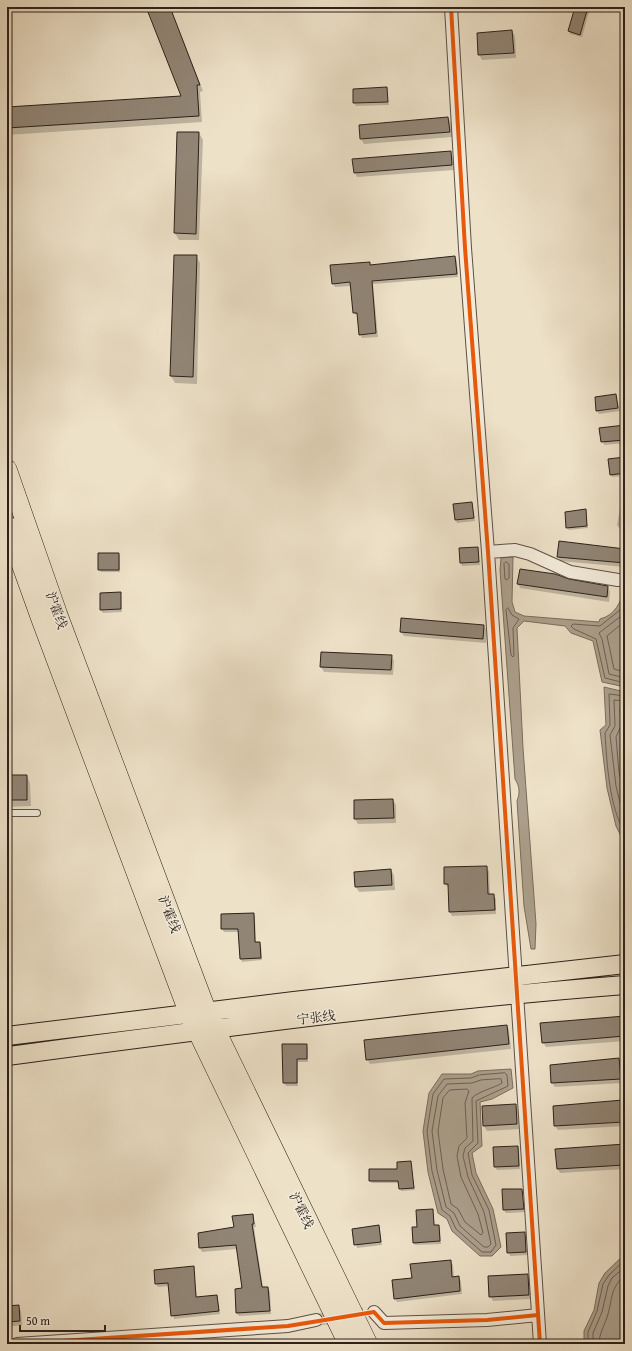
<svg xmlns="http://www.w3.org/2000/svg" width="632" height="1351" font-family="'Gentium Book Plus','Noto Serif SC',serif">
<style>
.water{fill:#aca08d;stroke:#796d5f}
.shadow{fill:#0003}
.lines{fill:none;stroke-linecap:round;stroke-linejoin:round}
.shore{stroke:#6c6054;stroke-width:1}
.building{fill:#918575;stroke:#2d211b}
.minor-tunnel{stroke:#c7bba5;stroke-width:12;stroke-dasharray:12 6;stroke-linecap:butt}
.service-casing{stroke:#5d5146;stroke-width:8}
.minor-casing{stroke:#5d5146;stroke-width:14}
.primary-casing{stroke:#2d211b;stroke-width:20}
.trunk-casing{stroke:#2d211b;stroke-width:20}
.service{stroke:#f3ecdb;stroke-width:6}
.minor{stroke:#f3ecdb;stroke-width:12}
.primary{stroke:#ede1c8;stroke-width:18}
.trunk{stroke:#ede1c8;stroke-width:19}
.cycleway-casing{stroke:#f3ecdb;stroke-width:6}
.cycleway{stroke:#e8590c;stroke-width:4}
.labels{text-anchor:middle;stroke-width:3;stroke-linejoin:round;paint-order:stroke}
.street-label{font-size:13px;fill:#2d211b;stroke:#f3ecdb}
</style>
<rect width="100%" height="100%" fill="#ede1c8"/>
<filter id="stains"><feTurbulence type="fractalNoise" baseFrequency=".005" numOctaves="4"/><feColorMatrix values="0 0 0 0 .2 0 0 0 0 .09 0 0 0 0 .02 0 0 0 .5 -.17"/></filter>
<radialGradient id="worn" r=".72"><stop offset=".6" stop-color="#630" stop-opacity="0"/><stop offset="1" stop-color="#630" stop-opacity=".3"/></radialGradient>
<!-- water -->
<path class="water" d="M 513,557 L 512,602 L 515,612 L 524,616 L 599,622 L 600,619 C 616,615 620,602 625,589 L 625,687 L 602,682 L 593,641 L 571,633 L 565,626 L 524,621 L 517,628 L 523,748 L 536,924 L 535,949 L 531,949 L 524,906 L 517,801 C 520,793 520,787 515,779 L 500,570 L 501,558 Z
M 604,687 L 625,692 L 625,844 L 616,826 L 607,788 L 600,730 L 606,725 Z
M 511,1069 L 513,1088 L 492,1099 L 480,1102 L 482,1146 L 472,1153 L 476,1173 L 493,1209 L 501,1247 L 492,1256 L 480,1256 L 452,1231 L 447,1219 L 438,1213 L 428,1172 L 423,1131 L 429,1093 L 442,1074 L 471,1074 L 478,1071 Z
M 625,1254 L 625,1344 L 584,1344 L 584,1331 L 594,1310 L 599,1283 L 605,1273 Z"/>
<!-- shadow -->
<path class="shadow" d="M 147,7 L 170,7 L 203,91 L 200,92 L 202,122 L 7,135 L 7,108 L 182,97 Z
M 576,7 L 590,8 L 582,37 L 570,34 L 569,31 Z
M 512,31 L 515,36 L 516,58 L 482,60 L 479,55 L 478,34 Z
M 386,88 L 389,105 L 356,106 L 354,103 Z
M 448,118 L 451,123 L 452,137 L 364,144 L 361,139 Z
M 199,133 L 203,140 L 199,240 L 179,240 L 175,233 Z
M 450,152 L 453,157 L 454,170 L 357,177 L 355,172 Z
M 175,256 L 196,256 L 200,263 L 197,384 L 175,383 L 171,376 Z
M 455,257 L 457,261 L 458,277 L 373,284 L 378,337 L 362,338 L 360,334 L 358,316 L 354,313 L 352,286 L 335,287 L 333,283 L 369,263 L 371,266 Z
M 616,395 L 620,411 L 599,414 L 597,411 Z
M 625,426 L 625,443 L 604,445 L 601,428 Z
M 625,458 L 625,476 L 612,477 L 611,474 Z
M 623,493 L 625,493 L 625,529 L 619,528 L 617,525 Z
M 472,503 L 475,521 L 457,523 L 456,520 Z
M 585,511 L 588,528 L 569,530 L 567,527 Z
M 477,548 L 480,565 L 462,566 L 461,563 Z
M 625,550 L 625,567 L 560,561 L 558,556 Z
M 119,554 L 120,557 L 120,572 L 101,572 L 99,569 Z
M 568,580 L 608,587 L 610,592 L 609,602 L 520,588 L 518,583 Z
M 120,594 L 122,612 L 103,613 L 101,610 Z
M 484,626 L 487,631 L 486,643 L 404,636 L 401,632 Z
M 391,656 L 394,661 L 393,675 L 324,672 L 321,667 Z
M 7,776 L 27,776 L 30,783 L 31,806 L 7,807 Z
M 393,800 L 396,805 L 396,823 L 358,824 L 355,819 L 355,801 Z
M 486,867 L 489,871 L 490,895 L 493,895 L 496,899 L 496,914 L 452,916 L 450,912 L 449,888 L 445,884 Z
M 391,870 L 394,875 L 395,890 L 359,892 L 356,887 L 355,872 Z
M 253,914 L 255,917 L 256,943 L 260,943 L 261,946 L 262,960 L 242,962 L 241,959 L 239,932 L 224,932 L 222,929 Z
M 625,1017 L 625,1041 L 546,1047 L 543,1042 Z
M 507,1026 L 509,1030 L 511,1049 L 370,1064 L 367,1059 Z
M 283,1045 L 306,1045 L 308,1048 L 308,1062 L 298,1062 L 298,1086 L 286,1086 L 284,1082 Z
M 619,1059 L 621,1064 L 623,1083 L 555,1087 L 552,1083 L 551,1065 Z
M 622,1101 L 625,1105 L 625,1126 L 558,1130 L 555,1126 L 585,1105 L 584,1103 Z
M 515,1105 L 518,1110 L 519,1129 L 487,1131 L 484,1126 L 483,1107 Z
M 625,1145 L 625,1169 L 560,1173 L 558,1169 L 556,1149 Z
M 517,1147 L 519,1150 L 520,1169 L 497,1170 L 495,1167 L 494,1148 Z
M 410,1162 L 415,1190 L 401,1191 L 399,1183 L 372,1183 L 370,1181 L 398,1170 Z
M 522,1190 L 525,1212 L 506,1213 L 504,1210 Z
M 432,1210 L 435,1226 L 438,1226 L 440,1229 L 441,1244 L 415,1245 L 414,1242 L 418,1228 Z
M 252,1215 L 254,1219 L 256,1227 L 254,1227 L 263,1288 L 268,1288 L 270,1292 L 271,1314 L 239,1316 L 237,1313 L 243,1289 L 237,1249 L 202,1252 L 200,1248 L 199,1233 L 235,1228 Z
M 379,1226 L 382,1245 L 357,1248 L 353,1229 Z
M 525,1233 L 528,1255 L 510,1256 L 507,1234 Z
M 450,1261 L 453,1265 L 454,1278 L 459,1278 L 461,1281 L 462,1294 L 397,1302 L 395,1298 L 413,1279 Z
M 193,1267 L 197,1298 L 217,1296 L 220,1314 L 174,1319 L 169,1286 L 158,1287 L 156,1284 Z
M 527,1275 L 530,1280 L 531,1299 L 493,1301 L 490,1296 Z
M 18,1306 L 21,1311 L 22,1325 L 7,1327 L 7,1307 Z"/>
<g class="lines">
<!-- shore -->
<path class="shore" d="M 506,562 L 509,564 L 509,578 L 507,580 L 505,579 L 504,564 Z
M 625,600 L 620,610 L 600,626 L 573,624 L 571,626 L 574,629 L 596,639 L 605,678 L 625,683
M 508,608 L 512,615 L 519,619 L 513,628 L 514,655 L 513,657 L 511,655 L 506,610 Z
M 625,613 L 599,633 L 602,639 L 609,674 L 625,678
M 625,621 L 607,636 L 614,669 L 625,672
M 625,696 L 609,694 L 610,725 L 605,733 C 607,763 609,807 625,833
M 625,701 L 614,700 L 615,726 L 610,735 L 616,786 L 625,824
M 625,707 L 620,708 L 621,726 L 616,737 L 619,772 L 625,800
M 505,1073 L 507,1075 L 508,1086 L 476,1101 L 478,1143 L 468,1153 L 472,1175 L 489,1210 L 496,1245 L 491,1252 L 482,1252 L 456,1229 L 450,1216 L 442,1210 L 432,1171 L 427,1131 L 433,1094 L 444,1079 L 471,1078 L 479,1075 Z
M 501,1079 L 502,1083 C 494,1088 477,1092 472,1098 L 473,1141 L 465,1148 L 463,1156 L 468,1177 L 484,1212 L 491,1244 L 488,1247 L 484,1247 L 460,1226 L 454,1213 L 446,1207 L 437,1170 L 432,1131 L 438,1096 L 447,1084 L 472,1083 L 481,1080 Z
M 450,1090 L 467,1089 L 469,1091 L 465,1103 L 467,1138 L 459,1146 L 457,1156 L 461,1177 L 478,1214 L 483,1233 L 481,1235 L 465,1222 L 458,1209 L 451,1204 L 443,1169 L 438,1131 L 443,1098 Z
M 588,1344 L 588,1332 L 597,1311 L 603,1284 L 609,1275 L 625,1260
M 593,1344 L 593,1333 L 602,1312 L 608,1286 L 612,1278 L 625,1267
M 599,1344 C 599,1333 605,1325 608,1314 C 613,1296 610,1289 625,1275"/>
</g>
<!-- building -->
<path class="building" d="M 146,7 L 170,7 L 200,85 L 197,85 L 199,116 L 7,128 L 7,107 L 181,96 Z
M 575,7 L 588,7 L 580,35 L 568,31 Z
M 512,30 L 514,53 L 478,55 L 477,33 Z
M 387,87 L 388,102 L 353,103 L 353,89 Z
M 448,117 L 450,132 L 360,139 L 359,125 Z
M 177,132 L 199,132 L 196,234 L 174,233 Z
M 451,151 L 452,165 L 354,173 L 352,159 Z
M 174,255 L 197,255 L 193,377 L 170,376 Z
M 455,256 L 457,274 L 372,281 L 376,333 L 359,335 L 357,313 L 353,313 L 350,282 L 332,284 L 330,265 L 370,262 L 370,265 Z
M 616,394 L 618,408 L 596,411 L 595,397 Z
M 625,425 L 625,440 L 601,442 L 599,428 Z
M 625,457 L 625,473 L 610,475 L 608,459 Z
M 472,502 L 474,518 L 455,520 L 453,504 Z
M 586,509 L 587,526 L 566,528 L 565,512 Z
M 559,541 L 625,549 L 625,563 L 557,557 Z
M 478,547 L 479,562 L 460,563 L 459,548 Z
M 98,553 L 119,553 L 119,570 L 98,570 Z
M 520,569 L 555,574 L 569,579 L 608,586 L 607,597 L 517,584 Z
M 121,592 L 121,609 L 100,610 L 100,593 Z
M 401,618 L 484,625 L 483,639 L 400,632 Z
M 321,652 L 392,655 L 391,670 L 320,667 Z
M 7,775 L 27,775 L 27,800 L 7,800 Z
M 393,799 L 394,818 L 354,819 L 354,800 Z
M 487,866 L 488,894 L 494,894 L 495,910 L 449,912 L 448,884 L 444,884 L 444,867 Z
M 391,869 L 392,885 L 355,887 L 354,872 Z
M 254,913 L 255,942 L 260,942 L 261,958 L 240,959 L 238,929 L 221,929 L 221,914 Z
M 625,1016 L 625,1036 L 542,1043 L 540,1023 Z
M 507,1025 L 509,1044 L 366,1060 L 364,1040 Z
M 282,1044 L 307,1044 L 307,1059 L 297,1059 L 297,1083 L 283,1083 Z
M 619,1058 L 621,1079 L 551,1083 L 550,1065 Z
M 623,1100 L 624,1122 L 554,1126 L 553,1106 Z
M 516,1104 L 517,1124 L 483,1126 L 482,1106 Z
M 625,1144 L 625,1165 L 557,1169 L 555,1149 Z
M 518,1146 L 519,1166 L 494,1167 L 493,1147 Z
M 411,1161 L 414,1188 L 399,1189 L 398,1181 L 369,1181 L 369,1169 L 397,1169 L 397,1162 Z
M 502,1189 L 522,1189 L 524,1209 L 503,1210 Z
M 433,1209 L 434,1225 L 439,1225 L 440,1241 L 413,1243 L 412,1227 L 417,1227 L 416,1210 Z
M 253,1214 L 254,1224 L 252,1224 L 262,1287 L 268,1287 L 270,1311 L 236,1313 L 235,1289 L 242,1288 L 236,1245 L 199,1248 L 198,1233 L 234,1227 L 232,1216 Z
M 379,1225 L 381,1242 L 354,1245 L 352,1229 Z
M 525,1232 L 526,1252 L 507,1253 L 506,1233 Z
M 451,1260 L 452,1277 L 459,1276 L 460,1291 L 394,1299 L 392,1280 L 412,1278 L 410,1264 Z
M 194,1266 L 196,1297 L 217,1295 L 219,1311 L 171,1316 L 168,1283 L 155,1284 L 154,1270 Z
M 528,1274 L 529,1295 L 489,1297 L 488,1276 Z
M 19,1305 L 20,1321 L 7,1322 L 7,1306 Z"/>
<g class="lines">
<!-- minor-tunnel -->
<path class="minor-tunnel" d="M 316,1320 L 374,1312"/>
<defs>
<path id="service" d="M 7,813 L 37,813"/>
<path id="minor" d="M 451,7 L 465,248 L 488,552 L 540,1344
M 488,552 L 515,550 L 530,554 L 570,572 L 618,580
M 374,1312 L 384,1323 L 487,1320 L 538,1315
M 17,1344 L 288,1326 L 316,1320"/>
<path id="primary" d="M 7,1036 L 294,1001 L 625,964
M 7,1056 C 212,1029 418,1001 625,985"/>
<path id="trunk" d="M 7,469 L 58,615 L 207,1012 L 368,1344
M 7,525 L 42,622 L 189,1014 L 348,1344"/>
</defs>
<!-- service casing -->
<use href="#service" class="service-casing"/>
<!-- minor casing -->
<use href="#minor" class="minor-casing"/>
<!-- primary casing -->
<use href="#primary" class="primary-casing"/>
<!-- trunk casing -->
<use href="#trunk" class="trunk-casing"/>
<!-- service -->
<use href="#service" class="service"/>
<!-- minor -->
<use href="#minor" class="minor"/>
<!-- primary -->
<use href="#primary" class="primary"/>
<!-- trunk -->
<use href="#trunk" class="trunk"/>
<defs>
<path id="cycleway" d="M 451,7 L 465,248 L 488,552 L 540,1344
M 17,1344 L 288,1326 L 374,1312 L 384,1323 L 487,1320 L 538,1315"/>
</defs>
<!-- cycleway casing -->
<use href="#cycleway" class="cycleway-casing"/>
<!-- cycleway -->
<use href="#cycleway" class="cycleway"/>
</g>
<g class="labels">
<!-- street labels -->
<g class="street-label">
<text transform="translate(57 610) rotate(70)" y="5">沪霍线</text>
<text transform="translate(170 914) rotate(69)" y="5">沪霍线</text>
<text transform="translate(316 1017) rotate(-7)" y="5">宁张线</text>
<text transform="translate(302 1210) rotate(64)" y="5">沪霍线</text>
</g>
</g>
<!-- margin -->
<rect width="632" height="1351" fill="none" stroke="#ede1c8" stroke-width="24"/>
<rect x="8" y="8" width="616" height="1335" fill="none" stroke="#2d211b" stroke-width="2"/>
<rect x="12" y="12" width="608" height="1327" fill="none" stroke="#2d211b"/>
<!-- scale -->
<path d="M20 1325v6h85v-6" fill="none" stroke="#2d211b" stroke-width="2"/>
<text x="26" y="1325" font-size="12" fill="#2d211b" stroke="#f3ecdb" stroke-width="3" paint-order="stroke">50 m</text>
<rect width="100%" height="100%" filter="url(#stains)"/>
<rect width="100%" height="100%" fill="url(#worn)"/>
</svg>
